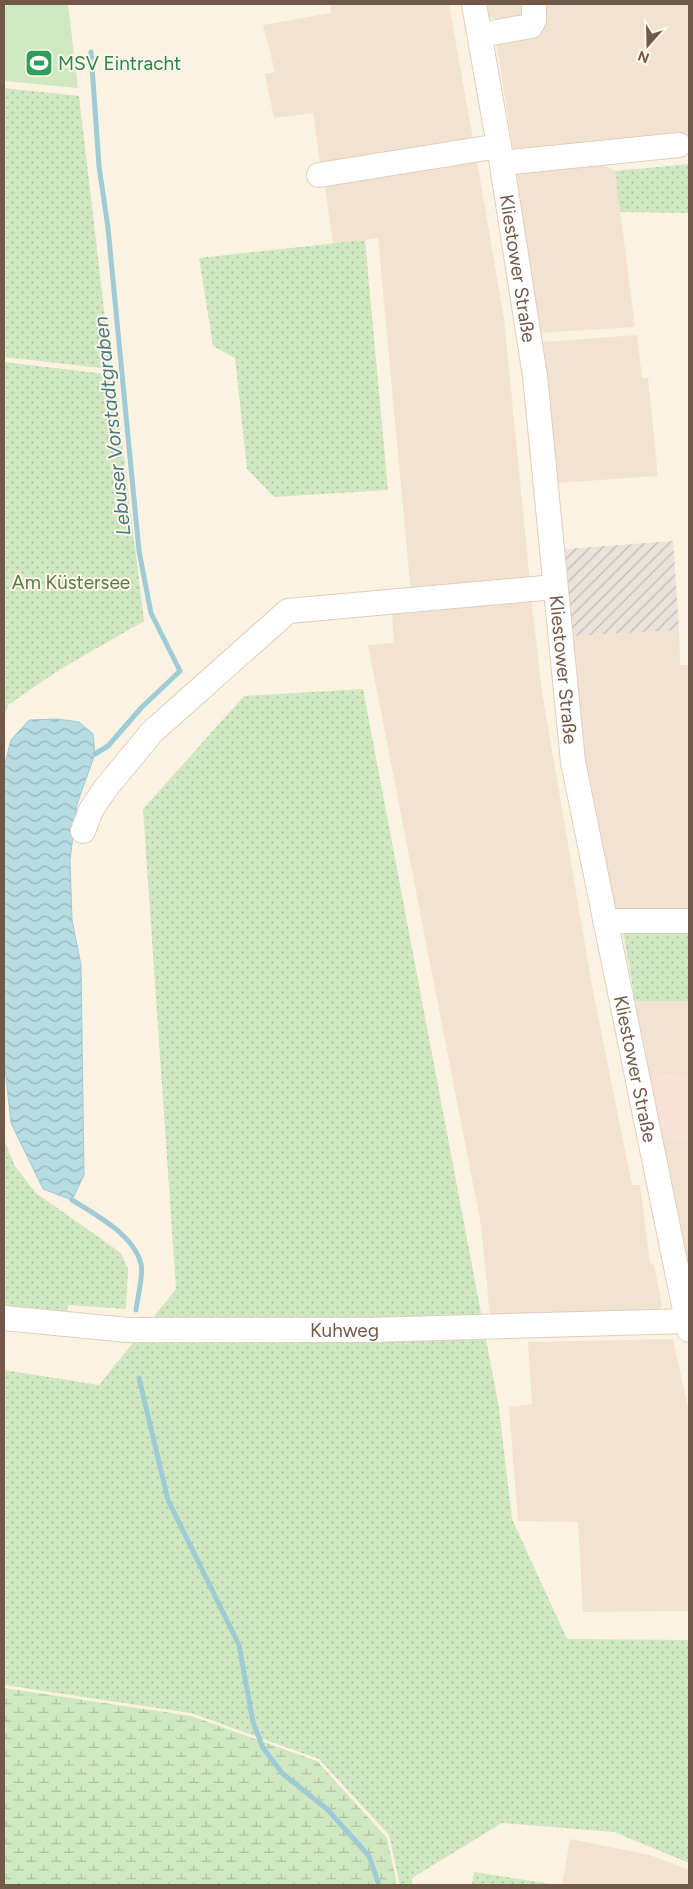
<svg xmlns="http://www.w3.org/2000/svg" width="693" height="1889" font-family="Figtree,sans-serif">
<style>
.residential{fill:#f2e3d0}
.commercial{fill:#fbe1d5}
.industrial{fill:url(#industrial-furrows)}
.grass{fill:url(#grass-dots)}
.wetland{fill:url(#wetland-marsh)}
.park{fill:#d0e8c1}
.water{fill:url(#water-waves);stroke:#9ecbd5}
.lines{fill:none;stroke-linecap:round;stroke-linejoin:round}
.stream{stroke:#9ecbd5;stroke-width:5}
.minor-casing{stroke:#dfcebe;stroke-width:26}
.minor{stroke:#fff;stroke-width:24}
.tram{stroke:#b4a1c3;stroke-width:1}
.labels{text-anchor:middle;stroke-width:4;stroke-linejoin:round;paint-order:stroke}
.leisure-label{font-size:19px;fill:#27864d;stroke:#fef6e7;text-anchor:start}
.street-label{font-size:19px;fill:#715849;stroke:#fef6e7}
.park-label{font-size:19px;fill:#547c44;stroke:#fef6e7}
.water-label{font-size:20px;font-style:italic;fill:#447884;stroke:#fef6e7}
</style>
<defs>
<pattern id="industrial-furrows" width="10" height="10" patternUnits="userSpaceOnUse" patternTransform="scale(1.25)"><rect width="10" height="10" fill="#eae3dc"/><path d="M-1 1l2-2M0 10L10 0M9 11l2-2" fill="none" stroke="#c2bbb4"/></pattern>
<pattern id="grass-dots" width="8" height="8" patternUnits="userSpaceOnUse" patternTransform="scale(1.25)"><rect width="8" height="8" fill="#d0e8c1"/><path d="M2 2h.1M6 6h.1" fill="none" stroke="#adbf9f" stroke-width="1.8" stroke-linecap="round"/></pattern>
<pattern id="wetland-marsh" width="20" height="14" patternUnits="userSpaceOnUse" patternTransform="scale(1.25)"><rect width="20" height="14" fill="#d0e8c1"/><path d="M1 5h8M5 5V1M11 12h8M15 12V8" fill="none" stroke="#adbf9f"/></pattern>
<pattern id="water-waves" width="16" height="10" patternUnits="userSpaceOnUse" patternTransform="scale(1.25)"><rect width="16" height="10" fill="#b7dce3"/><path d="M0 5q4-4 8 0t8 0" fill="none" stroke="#99b5ba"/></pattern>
</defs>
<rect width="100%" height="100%" fill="#fbf2e1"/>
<!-- residential -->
<path class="residential" d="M 330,4 L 449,4 L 474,145 L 321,170 L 313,113 L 274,118 L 265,74 L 275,72 L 263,25 L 331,13 Z
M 487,4 L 689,4 L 689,135 L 514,155 L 496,41 L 498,20 L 489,17 Z
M 476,155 L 504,319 L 530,583 L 411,593 L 378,238 L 333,244 L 324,179 Z
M 598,163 L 615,171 L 635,327 L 538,333 L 515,175 L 522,170 Z
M 637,335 L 642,378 L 648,378 L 658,476 L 556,483 L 543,342 Z
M 531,597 L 542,692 L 593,991 L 632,1185 L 640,1185 L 650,1263 L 654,1264 L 662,1306 L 657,1312 L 490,1316 L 481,1225 L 368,645 L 394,643 L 392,612 Z
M 679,630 L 680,665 L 689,665 L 689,914 L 615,914 L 586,770 L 572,636 Z
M 635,1001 L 689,1001 L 689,1076 L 649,1075 Z
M 660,1141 L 689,1141 L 689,1275 Z
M 673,1339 L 689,1412 L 689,1611 L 583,1612 L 578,1522 L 518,1521 L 509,1407 L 532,1404 L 528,1342 Z
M 570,1839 L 650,1855 L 689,1870 L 689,1885 L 562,1885 Z"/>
<!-- commercial -->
<path class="commercial" d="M 649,1075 L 689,1076 L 689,1141 L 660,1141 Z"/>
<!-- industrial -->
<path class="industrial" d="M 673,541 L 679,630 L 572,636 L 565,549 Z"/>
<!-- grass -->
<path class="grass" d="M 4,88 L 79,96 L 111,369 L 4,357 Z
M 689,164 L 689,213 L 620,212 L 615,171 Z
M 365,240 L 388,490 L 274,497 L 247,469 L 235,358 L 213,346 L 199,258 Z
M 4,362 L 114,375 L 144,621 L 59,670 L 8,705 L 4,718 Z
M 363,689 L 499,1408 L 512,1519 L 567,1639 L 689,1640 L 689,1863 L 614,1832 L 502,1823 L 412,1878 L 412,1885 L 400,1885 L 389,1835 L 319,1759 L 191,1713 L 4,1685 L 4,1370 L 99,1385 L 176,1289 L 143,809 L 244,696 Z
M 622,926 L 689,927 L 689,1001 L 635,1001 Z
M 4,1140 L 15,1166 L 36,1193 L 121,1253 L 128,1269 L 126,1309 L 68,1305 L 66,1319 L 4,1312 Z
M 474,1872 L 558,1885 L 472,1885 Z"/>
<!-- wetland -->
<path class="wetland" d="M 4,1688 L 191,1716 L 317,1761 L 387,1838 L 397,1885 L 4,1885 Z"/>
<!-- park -->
<path class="park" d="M 4,4 L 68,4 L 78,88 L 4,81 Z"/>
<!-- water -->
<path class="water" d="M 57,719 L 79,722 L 93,734 L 95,754 L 77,804 L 70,860 L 72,920 L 81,965 L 84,1175 L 72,1200 L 43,1189 L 11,1123 L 4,1059 L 4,767 L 11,740 L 29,720 Z"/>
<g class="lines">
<!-- stream -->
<path class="stream" d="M 91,52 L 99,166 L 108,228 L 139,551 L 151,613 L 180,671 L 141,708 L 108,746 L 95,754
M 72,1200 C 95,1214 134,1235 141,1264 C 144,1275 137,1299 136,1310
M 139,1378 L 168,1500 L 239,1645 L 253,1722 L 263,1748 L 283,1774 L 327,1809 L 369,1856 L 379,1885"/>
<defs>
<g id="minor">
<path id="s1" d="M 474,4 L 499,146 L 535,376 L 573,762 L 689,1330"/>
<path d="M 480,35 L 531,26 L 534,20 L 534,7"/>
<path d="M 502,163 L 679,145"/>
<path d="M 319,175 L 499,146"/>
<path d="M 83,831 L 91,810 L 105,789 L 152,732 L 288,611 L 555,587"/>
<path d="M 605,921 L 689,921"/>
<path id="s2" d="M 4,1318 L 128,1330 L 370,1330 L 687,1321"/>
</g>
</defs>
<!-- minor casing -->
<use href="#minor" class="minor-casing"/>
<!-- minor -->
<use href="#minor" class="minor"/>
<!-- tram -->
<path class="tram" d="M 152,4 L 164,4"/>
</g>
<!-- icons -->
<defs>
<symbol id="stadium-square" viewBox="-11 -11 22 22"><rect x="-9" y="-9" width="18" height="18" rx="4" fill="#2e9e5b" stroke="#fef6e7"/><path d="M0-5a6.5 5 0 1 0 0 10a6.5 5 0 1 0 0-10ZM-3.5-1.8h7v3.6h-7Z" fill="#fff"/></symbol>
</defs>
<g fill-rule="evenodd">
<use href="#stadium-square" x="23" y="47" width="32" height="32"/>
</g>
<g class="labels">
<!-- leisure labels -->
<g class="leisure-label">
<text x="58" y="70">MSV Eintracht</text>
</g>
<!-- street labels -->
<g class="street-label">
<text dy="7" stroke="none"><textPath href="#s1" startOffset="268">Kliestower Straße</textPath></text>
<text dy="7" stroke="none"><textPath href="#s1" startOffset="672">Kliestower Straße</textPath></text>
<text dy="7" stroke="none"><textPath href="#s1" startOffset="1078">Kliestower Straße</textPath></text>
<text dy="7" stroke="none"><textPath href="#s2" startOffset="341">Kuhweg</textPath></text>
</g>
<!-- park labels -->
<g class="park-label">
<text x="71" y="589">Am Küstersee</text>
</g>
<!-- water labels -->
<g class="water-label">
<text transform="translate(112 426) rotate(-96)" y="7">Lebuser Vorstadtgraben</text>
</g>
</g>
<!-- border -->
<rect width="693" height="1889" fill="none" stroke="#715849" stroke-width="10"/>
<!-- north arrow -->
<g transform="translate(648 45) rotate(200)" stroke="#fef6e7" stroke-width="4" paint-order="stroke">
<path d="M0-4L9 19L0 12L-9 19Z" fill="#715849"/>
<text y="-8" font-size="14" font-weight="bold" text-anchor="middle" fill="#715849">N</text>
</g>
</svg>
